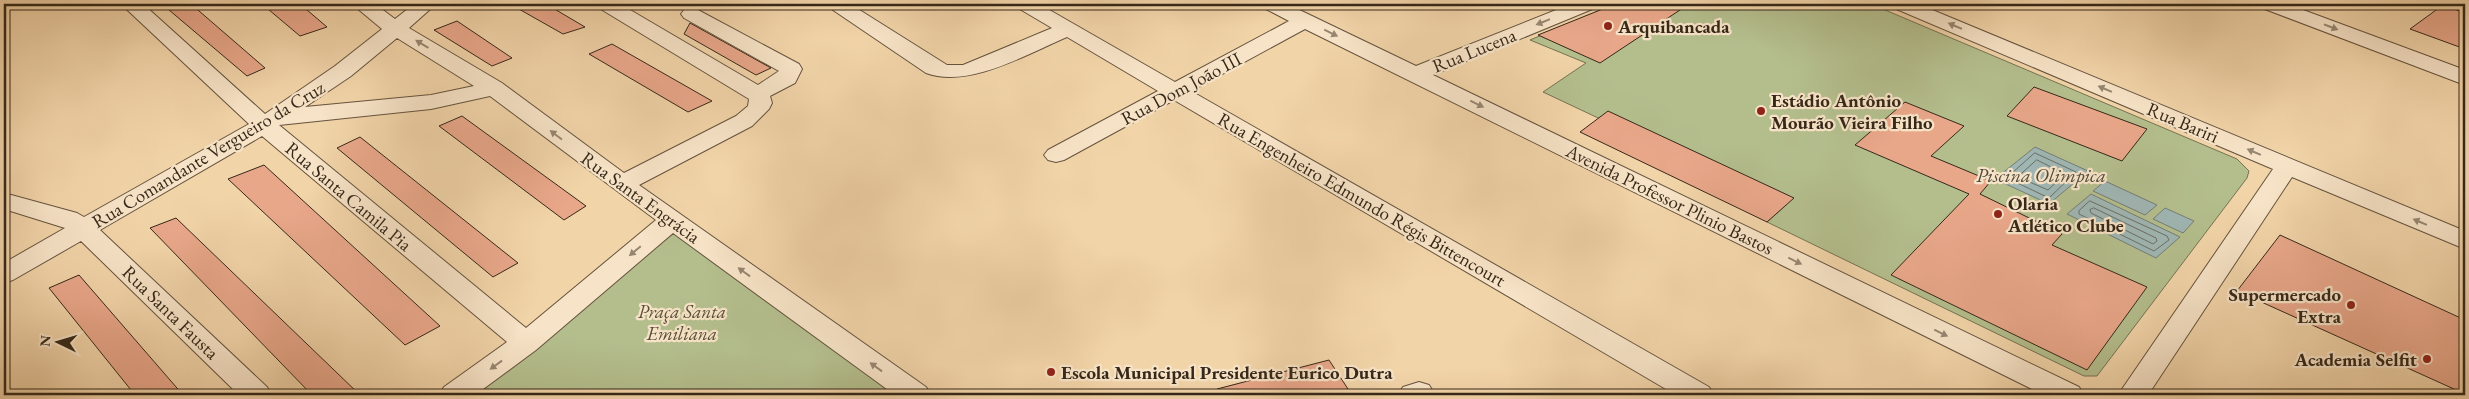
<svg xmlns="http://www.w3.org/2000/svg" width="2469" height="399" font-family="'EB Garamond',serif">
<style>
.green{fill:#b4be8d;stroke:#757353}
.water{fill:#9fb6b3;stroke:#757d75}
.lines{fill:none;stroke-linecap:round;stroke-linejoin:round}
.shore{stroke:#6a6f66;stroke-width:1}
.building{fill:#e9a78a;stroke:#362819}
.minor-casing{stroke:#65533d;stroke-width:2}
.minor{fill:#f7e3c7;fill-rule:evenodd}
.oneway{fill:#968670}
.poi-dot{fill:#8f2418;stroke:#f7e3c7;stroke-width:2}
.labels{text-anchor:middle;stroke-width:4.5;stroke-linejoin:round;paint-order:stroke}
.poi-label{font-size:19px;font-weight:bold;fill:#362819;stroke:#f7e3c7;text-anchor:start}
.street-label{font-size:19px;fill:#362819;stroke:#f7e3c7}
.park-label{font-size:19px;font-style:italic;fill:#564e36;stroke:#f7e3c7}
.water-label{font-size:20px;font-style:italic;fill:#504c40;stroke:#f7e3c7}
</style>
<rect width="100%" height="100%" fill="#f2d4a9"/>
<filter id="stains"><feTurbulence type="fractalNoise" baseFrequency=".004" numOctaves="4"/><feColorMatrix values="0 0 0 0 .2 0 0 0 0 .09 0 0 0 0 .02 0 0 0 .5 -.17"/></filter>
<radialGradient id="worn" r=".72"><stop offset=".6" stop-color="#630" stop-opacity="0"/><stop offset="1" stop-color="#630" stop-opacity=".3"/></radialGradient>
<!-- green -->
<path class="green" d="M 1615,4 L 1871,4 L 2237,159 L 2249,171 L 2247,178 L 2097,376 L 2084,376 L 1767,222 L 1785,206 L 1543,92 L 1586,63 L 1530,40 Z
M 679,229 L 897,395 L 473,395 Z"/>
<!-- water -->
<path class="water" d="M 2035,147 L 2088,171 L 2049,204 L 1995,179 Z
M 2105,181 L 2157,205 L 2145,215 L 2093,191 Z
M 2091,194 L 2180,237 L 2156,258 L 2067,214 Z
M 2165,208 L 2194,221 L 2183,233 L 2153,219 Z"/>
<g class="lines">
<!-- shore -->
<path class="shore" d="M 2035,153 L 2076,172 L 2049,198 L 2007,178 Z
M 2037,160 L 2065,174 L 2048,190 L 2018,177 Z
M 2090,201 L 2167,236 L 2169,240 L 2154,251 L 2079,214 L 2079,211 Z
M 2094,208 L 2156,238 L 2157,241 L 2153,244 L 2091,213 L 2090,210 Z"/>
</g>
<!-- building -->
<path class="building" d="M 162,4 L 191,4 L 265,68 L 247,76 Z
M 262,4 L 300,4 L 327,27 L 300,36 Z
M 510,4 L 546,4 L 585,27 L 563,34 Z
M 1615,4 L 1689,4 L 1600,63 L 1538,35 Z
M 2443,5 L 2465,13 L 2465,49 L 2410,29 Z
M 457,21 L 512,58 L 492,66 L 434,30 Z
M 690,23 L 771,68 L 756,75 L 684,34 Z
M 612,44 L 712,101 L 688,112 L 589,54 Z
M 2034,87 L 2147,129 L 2122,161 L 2007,116 Z
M 1905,102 L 1964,126 L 1931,156 L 1991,181 L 1980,194 L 2062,234 L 2052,245 L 2147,287 L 2087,370 L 1891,275 L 1969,194 L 1855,145 Z
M 1608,111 L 1794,198 L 1767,222 L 1580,132 Z
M 462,116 L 586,206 L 564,220 L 439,126 Z
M 360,137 L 518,263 L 493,277 L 337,148 Z
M 264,165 L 440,326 L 405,345 L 228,179 Z
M 176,218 L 360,395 L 312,395 L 150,228 Z
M 2280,235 L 2465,320 L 2465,394 L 2237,291 Z
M 79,275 L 183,395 L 135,395 L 49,288 Z
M 1329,360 L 1348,389 L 1326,395 L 1218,395 L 1217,389 Z"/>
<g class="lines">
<defs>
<path id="minor" d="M 121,4 L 143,4 L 265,114 L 335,66 L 382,29 L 352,4 L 375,4 L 395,19 L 414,4 L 436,4 L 409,28 L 502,83 L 624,173 L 736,116 L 748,106 L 749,99 L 599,8 L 596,4 L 620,4 L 758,85 L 779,71 L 684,18 L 681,14 L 684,10 L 691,8 L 698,10 L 799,64 L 802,69 L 795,83 L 770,96 L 772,103 L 769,109 L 752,126 L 639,185 L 926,387 L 931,395 L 895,395 L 673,233 L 536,350 L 475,395 L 439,395 L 444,387 L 507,342 L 262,136 L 100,230 L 267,387 L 272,395 L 239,395 L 81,241 L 13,280 L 4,283 L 4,263 L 65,228 L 4,209 L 4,193 L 77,213 L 84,217 L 249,124 ZM 397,38 L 474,86 L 431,95 L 305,107 L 351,76 ZM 490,96 L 656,220 L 526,328 L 279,125 L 431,109 Z
M 827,4 L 850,4 L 947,65 L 963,65 L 1052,28 L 1018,8 L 1015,4 L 1039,4 L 1175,82 L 1289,21 L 1264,8 L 1261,4 L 1287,4 L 1416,66 L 1571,4 L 1598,4 L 1595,8 L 1433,75 L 2079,387 L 2084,395 L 2044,395 L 1305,29 L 1191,91 L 1709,387 L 1714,395 L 1676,395 L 1174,100 L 1064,160 L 1056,162 L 1048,160 L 1044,155 L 1048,150 L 1158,91 L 1067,37 C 1027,54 968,89 926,73 L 830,8 Z
M 1891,4 L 1918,4 L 2465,231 L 2465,249 L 2292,177 L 2148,395 L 2118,395 L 2273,169 L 1894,8 Z
M 2259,4 L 2287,4 L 2465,70 L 2465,85 L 2262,8 Z
M 1419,382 L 1429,385 L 1434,393 L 1433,395 L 1398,395 L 1403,387 Z"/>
</defs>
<!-- minor casing -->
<use href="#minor" class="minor-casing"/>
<!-- minor -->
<use href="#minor" class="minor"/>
</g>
<!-- one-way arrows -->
<defs><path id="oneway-solid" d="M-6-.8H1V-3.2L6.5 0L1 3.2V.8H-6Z" transform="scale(1.25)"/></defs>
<g class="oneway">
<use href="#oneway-solid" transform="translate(1543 22) rotate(158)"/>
<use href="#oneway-solid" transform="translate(1955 26) rotate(-157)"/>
<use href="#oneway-solid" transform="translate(2331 27) rotate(21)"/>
<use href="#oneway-solid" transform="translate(1331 33) rotate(26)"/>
<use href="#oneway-solid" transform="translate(422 44) rotate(-149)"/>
<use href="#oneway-solid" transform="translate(2105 89) rotate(-157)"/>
<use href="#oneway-solid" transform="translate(1477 104) rotate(26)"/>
<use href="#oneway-solid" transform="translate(556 135) rotate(-143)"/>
<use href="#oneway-solid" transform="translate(2254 152) rotate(-157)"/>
<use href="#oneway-solid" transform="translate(2420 222) rotate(-157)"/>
<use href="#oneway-solid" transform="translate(635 251) rotate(140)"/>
<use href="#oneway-solid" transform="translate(1795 261) rotate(26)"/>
<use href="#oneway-solid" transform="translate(744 272) rotate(-144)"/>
<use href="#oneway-solid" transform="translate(1941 333) rotate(26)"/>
<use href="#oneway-solid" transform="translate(496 365) rotate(144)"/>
<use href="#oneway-solid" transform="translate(876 367) rotate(-144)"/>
</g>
<!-- markers -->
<g class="poi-dot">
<circle cx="1608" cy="26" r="5"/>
<circle cx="1761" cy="111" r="5"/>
<circle cx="1998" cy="214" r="5"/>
<circle cx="2351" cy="305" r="5"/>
<circle cx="2427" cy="359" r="5"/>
<circle cx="1051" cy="372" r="5"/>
</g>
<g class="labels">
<!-- poi labels -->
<g class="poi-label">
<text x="1618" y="33">Arquibancada</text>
<text x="1771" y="107">Estádio Antônio<tspan x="1771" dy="22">Mourão Vieira Filho</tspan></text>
<text x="2008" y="210">Olaria<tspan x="2008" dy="22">Atlético Clube</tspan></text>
<text x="2341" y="301" text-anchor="end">Supermercado<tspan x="2341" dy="22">Extra</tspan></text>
<text x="2417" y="366" text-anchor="end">Academia Selfit</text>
<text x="1061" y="379">Escola Municipal Presidente Eurico Dutra</text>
</g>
<!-- street labels -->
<g class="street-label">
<text transform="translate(1474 50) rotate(-22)" y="7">Rua Lucena</text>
<text transform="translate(1181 88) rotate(-28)" y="7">Rua Dom João III</text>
<text transform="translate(2183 122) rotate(23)" y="7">Rua Bariri</text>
<text transform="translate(208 154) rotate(-31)" y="7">Rua Comandante Vergueiro da Cruz</text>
<text transform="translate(349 196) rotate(40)" y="7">Rua Santa Camila Pia</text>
<text transform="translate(641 197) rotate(36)" y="7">Rua Santa Engrácia</text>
<text transform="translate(1362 199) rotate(30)" y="7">Rua Engenheiro Edmundo Régis Bittencourt</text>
<text transform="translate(1670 199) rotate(26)" y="7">Avenida Professor Plinio Bastos</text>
<text transform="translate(171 312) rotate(44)" y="7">Rua Santa Fausta</text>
</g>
<!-- park labels -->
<g class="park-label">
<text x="682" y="318">Praça Santa<tspan x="682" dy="22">Emiliana</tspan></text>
</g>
<!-- water labels -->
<g class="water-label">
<text x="2041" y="182">Piscina Olimpica</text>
</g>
</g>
<!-- margin -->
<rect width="2469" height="399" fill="none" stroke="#f2d4a9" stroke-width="20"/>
<rect x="5" y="5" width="2459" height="389" fill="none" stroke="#362819" stroke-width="2.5"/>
<rect x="10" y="10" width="2449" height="379" fill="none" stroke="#362819"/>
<!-- north arrow -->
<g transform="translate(58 342) rotate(275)" stroke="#f7e3c7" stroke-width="4" paint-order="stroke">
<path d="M0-4L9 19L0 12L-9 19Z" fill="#362819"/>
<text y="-8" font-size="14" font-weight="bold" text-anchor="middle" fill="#362819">N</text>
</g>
<rect width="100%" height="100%" filter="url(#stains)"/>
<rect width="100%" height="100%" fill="url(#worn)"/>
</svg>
